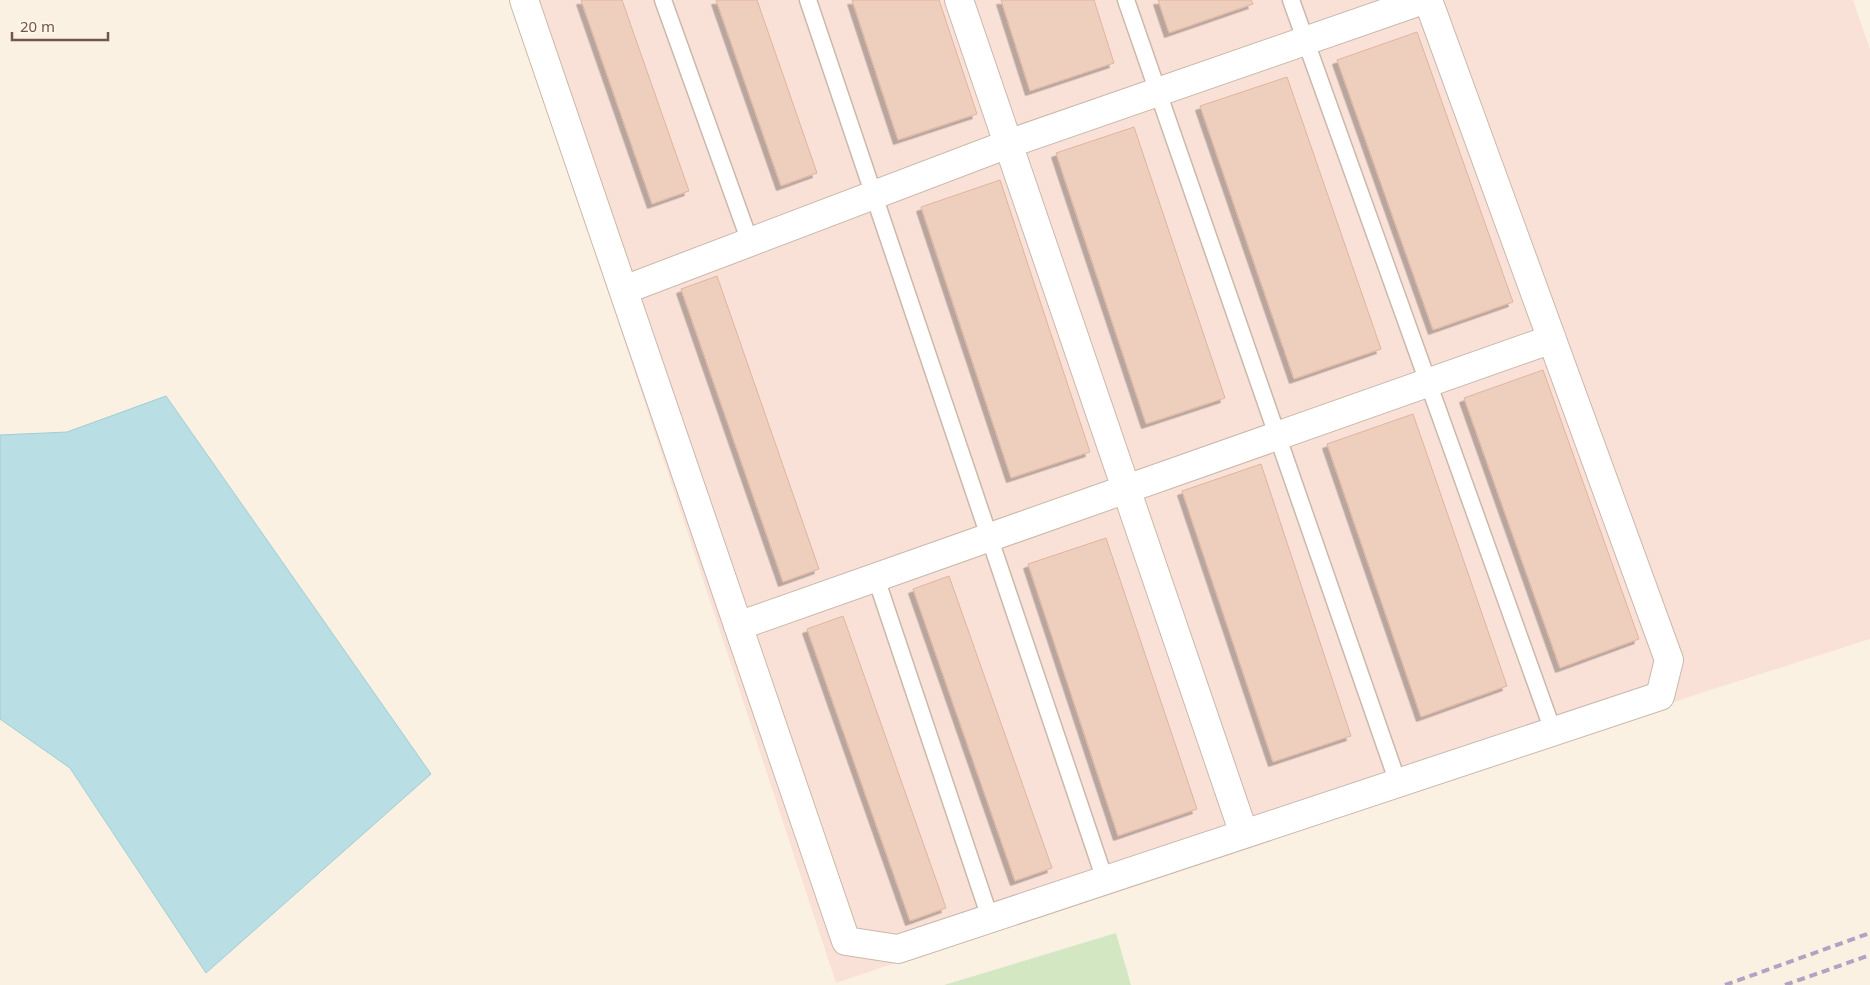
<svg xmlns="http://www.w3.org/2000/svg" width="1870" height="985" font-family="'Noto Sans',sans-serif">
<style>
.commercial{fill:#fae1d8}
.green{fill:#d3e7c3}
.water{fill:#b9dee3;stroke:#a0ced4}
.building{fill:#eecebd;stroke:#e0b49e;filter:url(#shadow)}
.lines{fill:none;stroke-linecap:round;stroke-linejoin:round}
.lane-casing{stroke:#cbb8ab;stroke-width:19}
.street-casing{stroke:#cbb8ab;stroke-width:30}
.lane{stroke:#fff;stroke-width:16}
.street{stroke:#fff;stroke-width:28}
.rail{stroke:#b3a3c3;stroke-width:4;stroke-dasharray:8 5;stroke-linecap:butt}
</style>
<defs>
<filter id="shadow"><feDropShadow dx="-4.5" dy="4.5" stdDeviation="0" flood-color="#0004"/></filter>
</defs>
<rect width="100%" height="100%" fill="#fbf1e3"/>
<!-- commercial -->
<path class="commercial" d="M 512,0 L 1853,0 L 1870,49 L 1870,639 L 1701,693 L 836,983 Z"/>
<!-- green -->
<path class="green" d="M 1116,933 L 1131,985 L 944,985 Z"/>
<!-- water -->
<path class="water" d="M 166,396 L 431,774 L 206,973 L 70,768 L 0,719 L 0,435 L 67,432 Z"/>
<!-- building -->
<path class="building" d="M 581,0 L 622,0 L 689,191 L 652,204 Z
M 716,0 L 757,0 L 817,173 L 781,186 Z
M 852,0 L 939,0 L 977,114 L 898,140 Z
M 1001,0 L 1094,0 L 1114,63 L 1030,91 Z
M 1158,0 L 1251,0 L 1253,4 L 1169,33 Z
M 1417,32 L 1513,302 L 1433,330 L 1337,60 Z
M 1287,77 L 1381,349 L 1294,379 L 1200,106 Z
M 1134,127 L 1225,398 L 1146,424 L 1056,153 Z
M 1000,180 L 1090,452 L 1011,478 L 921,207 Z
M 717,276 L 819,569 L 783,582 L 681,289 Z
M 1543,370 L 1639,639 L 1560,668 L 1464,398 Z
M 1413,414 L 1507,686 L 1421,717 L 1327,444 Z
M 1261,464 L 1351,736 L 1273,762 L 1182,491 Z
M 1106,538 L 1197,809 L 1118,836 L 1028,564 Z
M 949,576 L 1052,868 L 1015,881 L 913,589 Z
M 843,616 L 946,908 L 910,921 L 807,629 Z"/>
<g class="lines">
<defs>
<path id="lane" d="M 663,0 L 750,242
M 808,0 L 1105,880
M 1126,0 L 1398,783
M 1291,0 L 1553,731
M 876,578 L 990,918"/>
<path id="street" d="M 524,0 L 846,941 L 898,949 L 1660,696 L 1669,660 L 1428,0
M 959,0 L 1244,834
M 624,290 L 1008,144 L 1423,0
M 738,626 L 1552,339"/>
</defs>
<!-- lane casing -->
<use href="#lane" class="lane-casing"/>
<!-- street casing -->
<use href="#street" class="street-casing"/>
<!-- lane -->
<use href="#lane" class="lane"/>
<!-- street -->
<use href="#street" class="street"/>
<!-- rail -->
<path class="rail" d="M 1725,985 L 1870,933
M 1785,985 L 1870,955"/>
</g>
<!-- scale -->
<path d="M12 32v8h96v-8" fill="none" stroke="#71574b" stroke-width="2.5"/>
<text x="20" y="32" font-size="15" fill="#71574b" stroke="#fef5e9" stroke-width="4" paint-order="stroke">20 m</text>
</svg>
